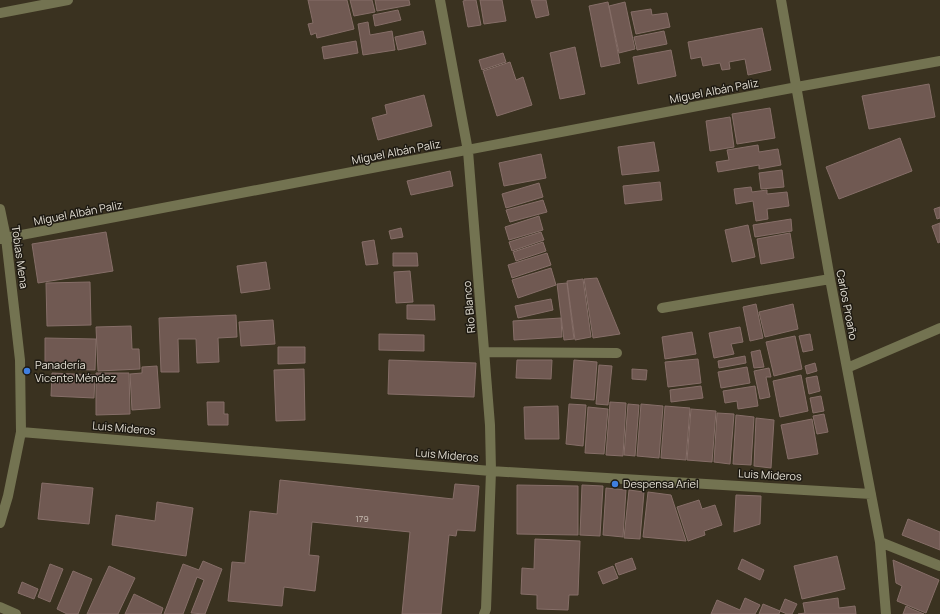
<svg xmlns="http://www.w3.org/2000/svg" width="940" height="614" font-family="Manrope,sans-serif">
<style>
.building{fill:#705952;stroke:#866e68}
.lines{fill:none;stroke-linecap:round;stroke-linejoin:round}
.minor{stroke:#737351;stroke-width:10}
.shop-dot{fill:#3f7fe0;stroke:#1e1a12;stroke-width:1.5}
.labels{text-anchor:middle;stroke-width:3;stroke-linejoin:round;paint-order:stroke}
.number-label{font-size:9px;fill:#c8beb4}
.street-label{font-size:11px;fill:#e5e0d5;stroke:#1e1a12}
.poi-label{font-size:11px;fill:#e5e0d5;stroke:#1e1a12;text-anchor:start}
</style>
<rect width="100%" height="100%" fill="#3a3220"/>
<!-- building -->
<path class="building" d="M 308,0 L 347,0 L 354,29 L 317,38 L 316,33 L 311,35 L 308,24 L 313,23 Z
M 350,0 L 372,0 L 375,12 L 354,16 Z
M 375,0 L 409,0 L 410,5 L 377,11 Z
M 467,0 L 476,0 L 481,25 L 468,27 L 463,1 Z
M 480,0 L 502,0 L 506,21 L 484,24 Z
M 531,0 L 546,0 L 549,15 L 536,18 Z
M 608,2 L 620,63 L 601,67 L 589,6 Z
M 625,2 L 635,49 L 619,53 L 609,6 Z
M 651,9 L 652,15 L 667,13 L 670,27 L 636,34 L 631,12 Z
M 398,10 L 401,20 L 375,26 L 373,15 Z
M 368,22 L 370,35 L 392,31 L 395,50 L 363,55 L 358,24 Z
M 762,28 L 771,70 L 748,75 L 745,59 L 729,62 L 730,69 L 722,70 L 720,63 L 703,66 L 701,57 L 691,59 L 688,42 Z
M 423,31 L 426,44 L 398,50 L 395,37 Z
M 664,31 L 667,44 L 637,50 L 634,37 Z
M 356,41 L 358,53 L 324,59 L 322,47 Z
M 575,47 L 585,94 L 560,99 L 550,53 Z
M 671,50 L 676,76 L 638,84 L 633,57 Z
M 503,53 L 506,62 L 482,70 L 479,60 Z
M 510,62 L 516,80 L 523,77 L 532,105 L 497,116 L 483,71 Z
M 929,84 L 935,117 L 869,129 L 862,96 Z
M 424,95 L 432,126 L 378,140 L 372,118 L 387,114 L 385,105 Z
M 770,108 L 775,138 L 737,144 L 732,114 Z
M 730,117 L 734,147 L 710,151 L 706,121 Z
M 900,138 L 912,171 L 839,199 L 826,167 Z
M 654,142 L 659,171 L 622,175 L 618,147 Z
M 758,145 L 759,152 L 778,149 L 781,165 L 759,169 L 759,165 L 718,172 L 716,162 L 729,160 L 727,150 Z
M 541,154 L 546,178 L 504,186 L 499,163 Z
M 782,170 L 784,187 L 761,189 L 759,173 Z
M 450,171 L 453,186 L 411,195 L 407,181 Z
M 660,182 L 662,200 L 625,204 L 623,186 Z
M 539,183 L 543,197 L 506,208 L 502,194 Z
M 751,187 L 752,192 L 767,190 L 767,194 L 787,192 L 789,206 L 767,209 L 768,219 L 756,221 L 753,201 L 736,204 L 734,189 Z
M 543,200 L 547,212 L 510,222 L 506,210 Z
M 940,207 L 940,218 L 937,219 L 934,209 Z
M 539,216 L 543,230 L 509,240 L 505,227 Z
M 791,219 L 792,231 L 755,237 L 753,225 Z
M 940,223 L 940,242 L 938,243 L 932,226 Z
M 748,225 L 755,257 L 732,262 L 725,230 Z
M 401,228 L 403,237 L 391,239 L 389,231 Z
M 106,232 L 113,271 L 38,283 L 32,244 Z
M 541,232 L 544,240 L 512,251 L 509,242 Z
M 790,233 L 794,258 L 761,264 L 757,239 Z
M 374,240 L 378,264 L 366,265 L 362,242 Z
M 543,242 L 546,251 L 516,261 L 513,252 Z
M 393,253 L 417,253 L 418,266 L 393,266 Z
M 547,253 L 551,265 L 512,278 L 508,265 Z
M 266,262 L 270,289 L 241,293 L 237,266 Z
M 551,268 L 556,285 L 518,298 L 512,280 Z
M 410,271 L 413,302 L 396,303 L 394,272 Z
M 597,278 L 620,334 L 593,338 L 584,279 Z
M 583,279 L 591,337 L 575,340 L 567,281 Z
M 90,282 L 91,325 L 47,326 L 46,283 Z
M 567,283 L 574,339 L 564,340 L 557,284 Z
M 551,299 L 553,310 L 518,318 L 515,306 Z
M 756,304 L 763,338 L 750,341 L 743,307 Z
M 793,304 L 798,329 L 765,337 L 759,312 Z
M 407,305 L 434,305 L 435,320 L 407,319 Z
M 236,315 L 237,337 L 218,338 L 219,362 L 197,363 L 196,339 L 178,339 L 179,372 L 161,372 L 159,318 Z
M 561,318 L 562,337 L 514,340 L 513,321 Z
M 273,320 L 275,344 L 241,346 L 239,322 Z
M 131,326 L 132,349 L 139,349 L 140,369 L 98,371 L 96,327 Z
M 740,327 L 743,342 L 731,344 L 734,354 L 714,358 L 709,333 Z
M 692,332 L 696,354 L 665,359 L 662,337 Z
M 379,334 L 424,335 L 424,351 L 379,350 Z
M 810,334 L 813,350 L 803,352 L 799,336 Z
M 795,336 L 802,369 L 774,376 L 766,342 Z
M 45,338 L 96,339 L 95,370 L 45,369 Z
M 278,347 L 305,347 L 305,363 L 278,364 Z
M 760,350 L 764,367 L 754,368 L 751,352 Z
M 745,356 L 746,363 L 719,368 L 718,361 Z
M 698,359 L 701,383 L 668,387 L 665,362 Z
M 389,360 L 476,363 L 474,397 L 388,394 Z
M 517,360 L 552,360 L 551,379 L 516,378 Z
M 574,360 L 597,362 L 594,400 L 571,398 Z
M 815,363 L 817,371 L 807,374 L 805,366 Z
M 599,365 L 612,366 L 608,405 L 596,404 Z
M 157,366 L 160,408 L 132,410 L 130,374 L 142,373 L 142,367 Z
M 747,367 L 750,383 L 721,388 L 718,372 Z
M 769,368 L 771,377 L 766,377 L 770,397 L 760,399 L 754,371 Z
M 304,369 L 305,420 L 276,421 L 274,370 Z
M 632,369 L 647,370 L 646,380 L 632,379 Z
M 52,373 L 95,375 L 94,398 L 51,396 Z
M 96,373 L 129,373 L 130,414 L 96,415 Z
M 801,375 L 808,411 L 780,417 L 773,381 Z
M 817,376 L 820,391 L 809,394 L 806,378 Z
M 701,386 L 703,398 L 671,402 L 670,390 Z
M 755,386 L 758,406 L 738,409 L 737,401 L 725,403 L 723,391 Z
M 821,396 L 824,411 L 813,413 L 810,398 Z
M 207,402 L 224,402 L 224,414 L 228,414 L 228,425 L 208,425 Z
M 610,402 L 626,403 L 623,456 L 606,455 Z
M 569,404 L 586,405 L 583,446 L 566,444 Z
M 628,404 L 639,405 L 635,456 L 624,455 Z
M 641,404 L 663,406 L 659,458 L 637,456 Z
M 558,406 L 559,439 L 525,439 L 524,407 Z
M 665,406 L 690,408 L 686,460 L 661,458 Z
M 588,407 L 608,409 L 604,454 L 585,453 Z
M 691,409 L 716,411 L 712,462 L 687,460 Z
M 717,413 L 734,414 L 730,464 L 714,462 Z
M 824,414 L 828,432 L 817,434 L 813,416 Z
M 736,415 L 754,417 L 751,465 L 733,464 Z
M 756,418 L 774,420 L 771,468 L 754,466 Z
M 812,419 L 818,454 L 788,459 L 781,425 Z
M 280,480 L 453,499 L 455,484 L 479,486 L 475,531 L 457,530 L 456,536 L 449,535 L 441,614 L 402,614 L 410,532 L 312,522 L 309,555 L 319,556 L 315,591 L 284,587 L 282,606 L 228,601 L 232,562 L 245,563 L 250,511 L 277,514 Z
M 42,483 L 93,488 L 89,524 L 38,519 Z
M 517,485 L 578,486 L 578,535 L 517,534 Z
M 582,485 L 603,486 L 600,536 L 580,535 Z
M 606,488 L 626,490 L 623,537 L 603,535 Z
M 629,490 L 644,492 L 640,539 L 624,538 Z
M 648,492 L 671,495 L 686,541 L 643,537 Z
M 736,495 L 761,496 L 760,524 L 734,532 Z
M 699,500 L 702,509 L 715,505 L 722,525 L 704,531 L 705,535 L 688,541 L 677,507 Z
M 157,502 L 193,508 L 186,556 L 112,545 L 116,515 L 155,521 Z
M 908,519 L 940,532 L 940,550 L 902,535 Z
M 535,539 L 580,541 L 578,595 L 569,595 L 568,610 L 537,609 L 537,595 L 521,594 L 522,568 L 534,569 Z
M 837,556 L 845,589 L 802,599 L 794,566 Z
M 632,558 L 636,569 L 619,575 L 615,564 Z
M 742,559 L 764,570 L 760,580 L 738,569 Z
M 893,560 L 939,580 L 926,613 L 897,601 L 902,586 L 896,583 Z
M 203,561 L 222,569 L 205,614 L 191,613 L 204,580 L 197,577 L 183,614 L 164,614 L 183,564 L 199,570 Z
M 50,564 L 63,569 L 50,602 L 38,597 Z
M 109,566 L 135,578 L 118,614 L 87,614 Z
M 613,566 L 618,578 L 603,584 L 598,572 Z
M 73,571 L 92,579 L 78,614 L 67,614 L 57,609 Z
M 22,582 L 38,589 L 34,599 L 18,593 Z
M 134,594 L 163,608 L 161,614 L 125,614 Z
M 745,598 L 760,605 L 755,614 L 711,614 L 717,600 L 740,610 Z
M 838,598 L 839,608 L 855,606 L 856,614 L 798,614 L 805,613 L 803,603 Z
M 785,599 L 797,604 L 792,614 L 787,614 L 780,611 Z
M 763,604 L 780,611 L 779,614 L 759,614 Z
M 906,606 L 912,609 L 924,614 L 903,614 Z"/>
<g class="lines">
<!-- minor -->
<path class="minor" d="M 440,0 L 468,151 L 490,425 L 491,471 L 486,609 L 484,614
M 781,0 L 830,279 L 880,542 L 886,614
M 0,13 L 68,0
M 0,209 L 6,238 L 20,360 L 21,432 L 8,496 L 0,523
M 0,239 L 797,87 L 940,61
M 662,308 L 830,279
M 484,352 L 617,353
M 847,368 L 940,328
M 21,432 L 491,471 L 871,494
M 880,542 L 940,566
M 0,607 L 16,614"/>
</g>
<!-- markers -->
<g class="shop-dot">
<circle cx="27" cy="371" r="4"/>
<circle cx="615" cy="484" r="4"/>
</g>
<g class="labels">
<!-- number labels -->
<g class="number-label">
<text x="362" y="522">179</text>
</g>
<!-- street labels -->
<g class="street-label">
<text transform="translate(714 91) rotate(-11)" y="4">Miguel Albán Paliz</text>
<text transform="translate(396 152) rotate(-11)" y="4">Miguel Albán Paliz</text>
<text transform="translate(78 213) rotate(-11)" y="4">Miguel Albán Paliz</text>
<text transform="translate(20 257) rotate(82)" y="4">Tobias Mena</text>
<text transform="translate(847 305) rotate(79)" y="4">Carlos Proaño</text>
<text transform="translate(469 307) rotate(-95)" y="4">Río Blanco</text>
<text transform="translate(124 428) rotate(5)" y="4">Luis Mideros</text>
<text transform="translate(447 455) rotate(5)" y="4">Luis Mideros</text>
<text transform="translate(770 475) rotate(3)" y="4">Luis Mideros</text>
</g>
<!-- poi labels -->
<g class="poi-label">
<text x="35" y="369">Panadería<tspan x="35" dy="13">Vicente Méndez</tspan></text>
<text x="623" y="488">Despensa Ariel</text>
</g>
</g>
</svg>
